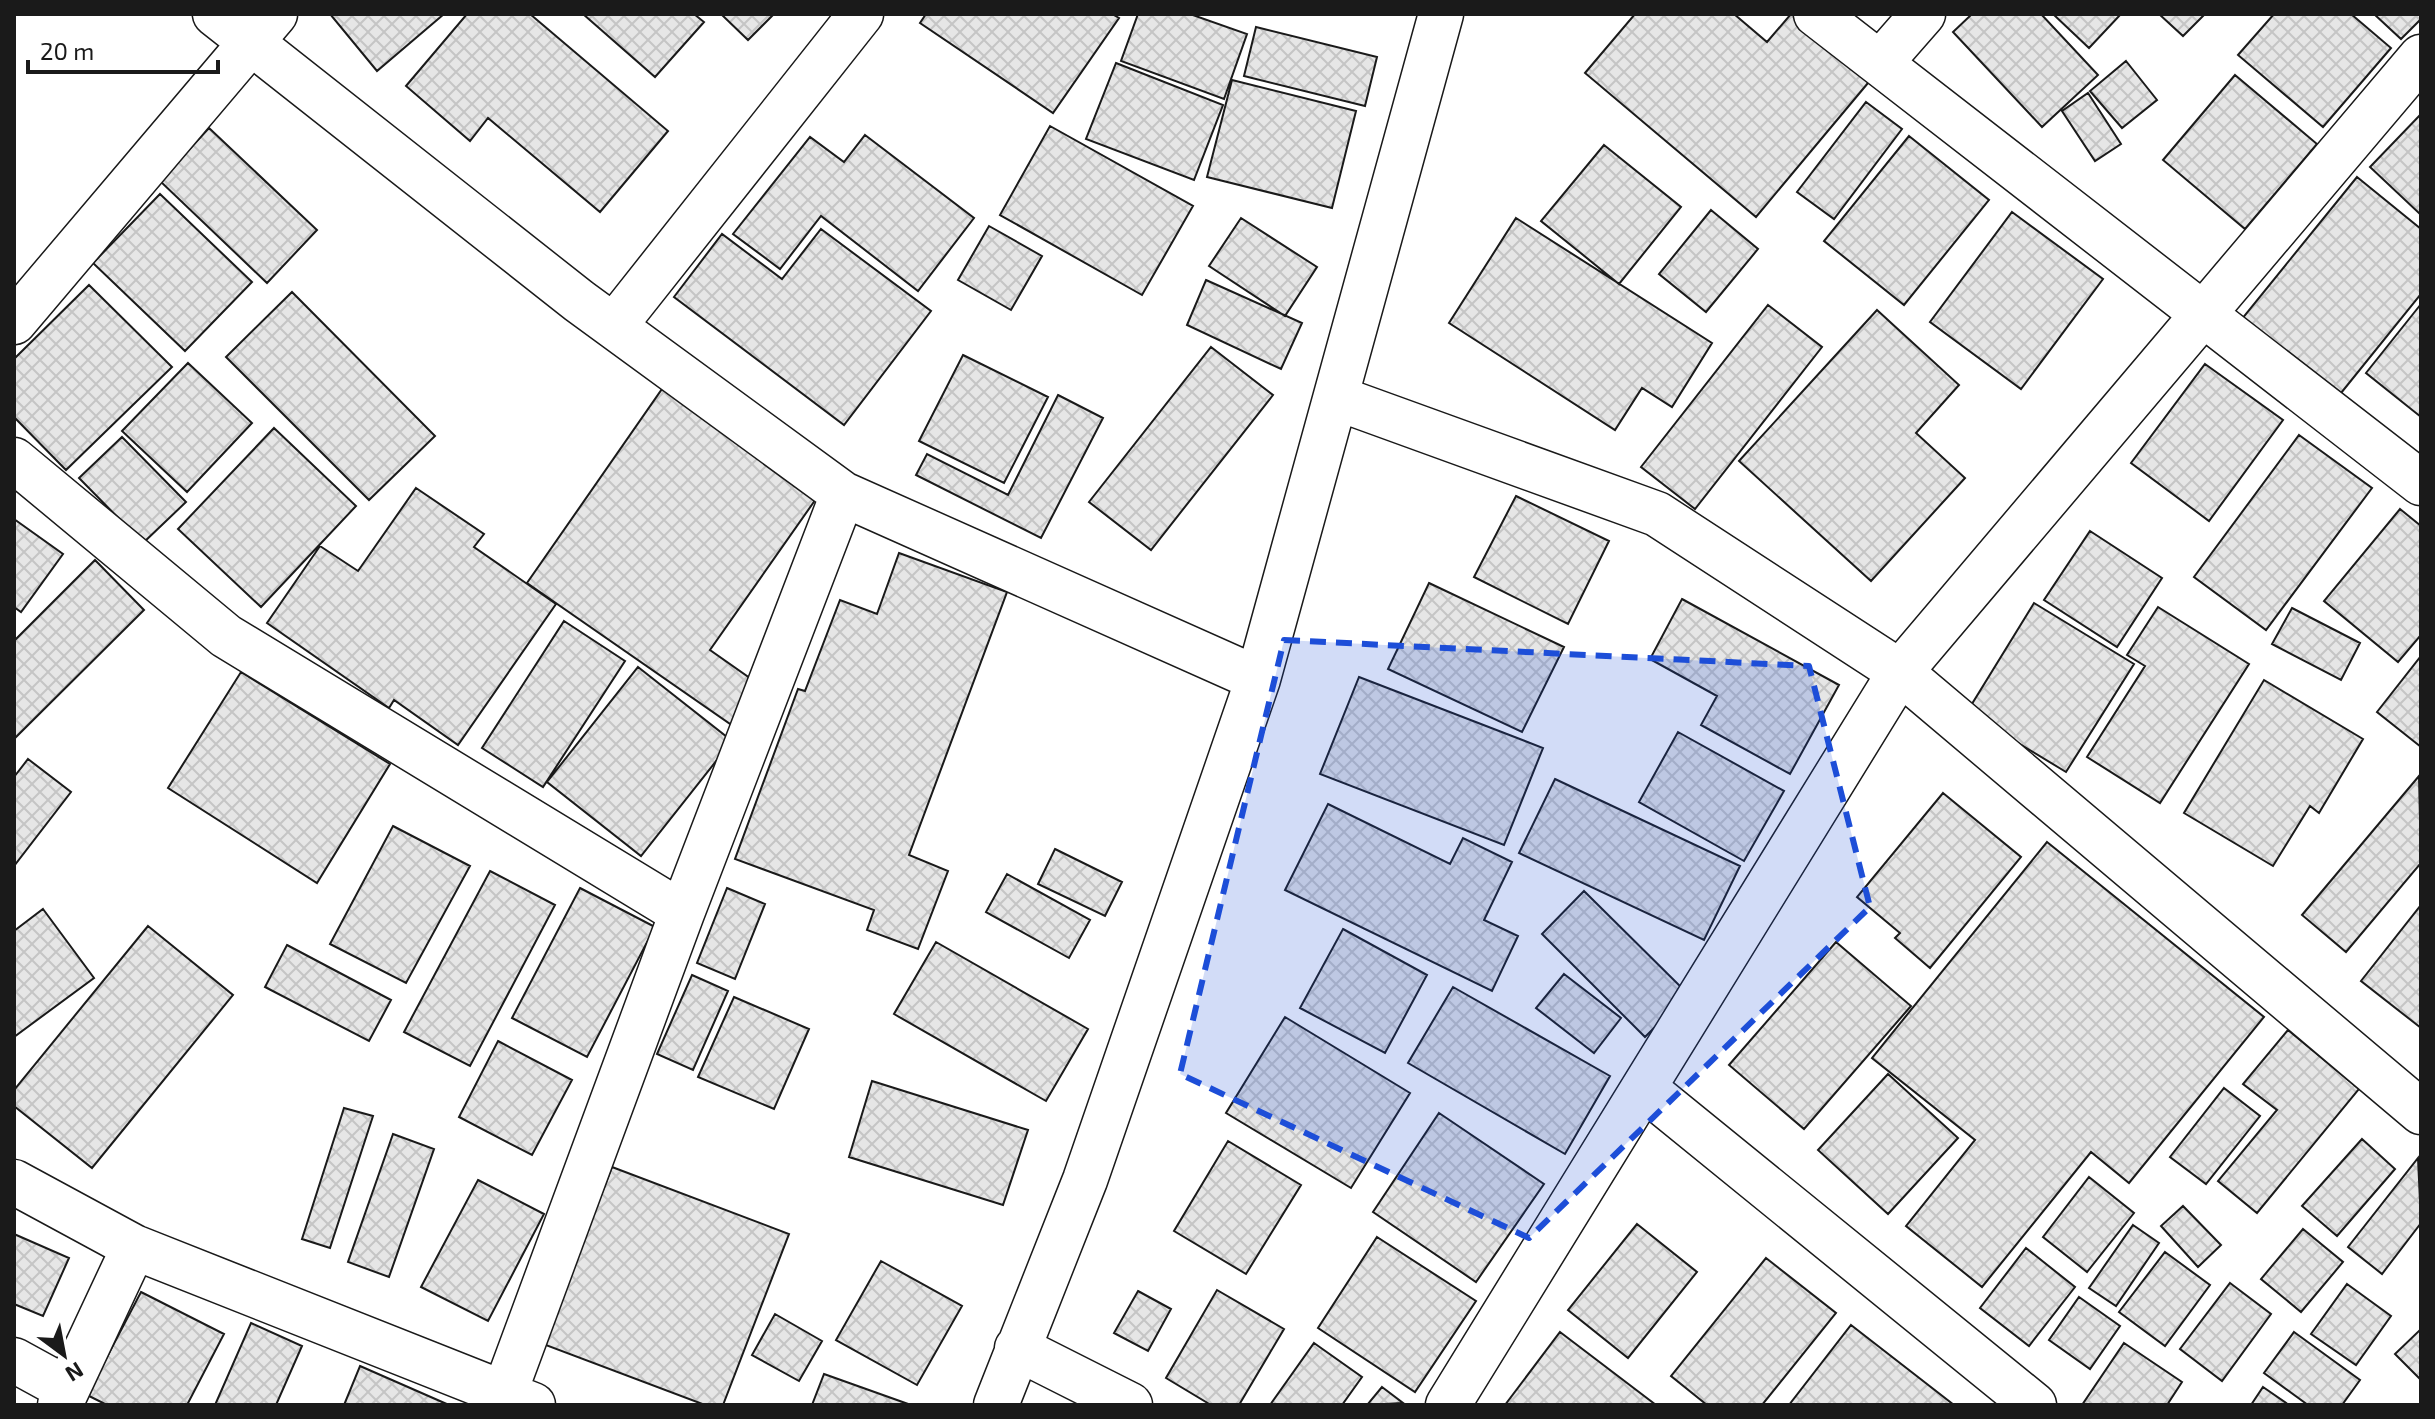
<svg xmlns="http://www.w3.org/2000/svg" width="2435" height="1419" font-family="'Exo 2',sans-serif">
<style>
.building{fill:url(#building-cross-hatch);stroke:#1a1a1a;stroke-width:2}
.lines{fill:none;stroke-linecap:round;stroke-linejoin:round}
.street-casing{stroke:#1a1a1a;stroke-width:47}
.street{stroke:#fff;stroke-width:44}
.marked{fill:#1d4ed8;fill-opacity:0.2;stroke:#1d4ed8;stroke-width:6;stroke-dasharray:16 10;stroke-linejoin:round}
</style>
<defs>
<pattern id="building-cross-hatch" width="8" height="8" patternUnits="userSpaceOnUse" patternTransform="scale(2)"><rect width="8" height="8" fill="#e6e6e6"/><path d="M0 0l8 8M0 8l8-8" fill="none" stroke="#c5c5c5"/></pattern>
</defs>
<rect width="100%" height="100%" fill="#fff"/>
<!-- building -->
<path class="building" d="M 330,14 L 444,14 L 377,71 Z
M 467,14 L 530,14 L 668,131 L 600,212 L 488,118 L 470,141 L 406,86 Z
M 583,14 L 694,14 L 704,22 L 655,77 Z
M 721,14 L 774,14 L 748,40 Z
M 926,14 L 1112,14 L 1119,18 L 1053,113 L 920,23 Z
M 1138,14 L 1190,14 L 1247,34 L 1224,99 L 1121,61 Z
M 1635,14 L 1734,14 L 1767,42 L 1791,14 L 1798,14 L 1873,77 L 1756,217 L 1585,73 Z
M 1972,14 L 2041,14 L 2098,75 L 2042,127 L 1953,32 Z
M 2053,14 L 2121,14 L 2089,48 Z
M 2159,14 L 2205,14 L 2183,36 Z
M 2274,14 L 2351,14 L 2391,48 L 2323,127 L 2238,55 Z
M 2374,14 L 2421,14 L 2421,19 L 2401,39 Z
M 1256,27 L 1377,57 L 1365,106 L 1244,76 Z
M 2126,61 L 2157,100 L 2122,128 L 2090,91 Z
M 1116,63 L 1223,105 L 1194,180 L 1086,139 Z
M 2235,75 L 2317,144 L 2245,229 L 2163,160 Z
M 1232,80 L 1356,111 L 1332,208 L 1207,177 Z
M 2088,93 L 2121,144 L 2095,161 L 2062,111 Z
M 1866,102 L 1902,129 L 1834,219 L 1797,192 Z
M 2421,114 L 2421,215 L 2370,167 Z
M 1050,126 L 1193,206 L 1142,295 L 1000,215 Z
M 209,128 L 317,230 L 267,283 L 160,181 Z
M 865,135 L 974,218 L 918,291 L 821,216 L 780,269 L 733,234 L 810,137 L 844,162 Z
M 1909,136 L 1989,200 L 1904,305 L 1824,241 Z
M 1604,145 L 1681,207 L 1619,284 L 1541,221 Z
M 2357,177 L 2421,229 L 2421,294 L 2337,398 L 2241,320 Z
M 160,194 L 252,282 L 185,351 L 93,263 Z
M 1711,210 L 1758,249 L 1706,312 L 1659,274 Z
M 2012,212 L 2103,279 L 2021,389 L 1930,322 Z
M 1241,218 L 1317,267 L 1285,316 L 1209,266 Z
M 1516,218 L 1712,343 L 1672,407 L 1642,388 L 1615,430 L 1449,323 Z
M 989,226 L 1042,256 L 1011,310 L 958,280 Z
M 821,229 L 931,311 L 844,425 L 674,297 L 722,234 L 782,279 Z
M 1206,280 L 1302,323 L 1281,369 L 1187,325 Z
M 89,285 L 172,367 L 66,470 L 14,417 L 14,359 Z
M 292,292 L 435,436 L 369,500 L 226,357 Z
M 2421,304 L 2421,417 L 2366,373 Z
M 1768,305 L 1822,347 L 1695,509 L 1641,467 Z
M 1877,310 L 1959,385 L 1916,433 L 1965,478 L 1871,581 L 1739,461 Z
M 1211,347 L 1273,395 L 1151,550 L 1089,502 Z
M 963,355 L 1048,397 L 1004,483 L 919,441 Z
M 188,363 L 252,423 L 187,492 L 122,431 Z
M 2205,364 L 2283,420 L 2209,521 L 2131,463 Z
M 662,389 L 818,496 L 710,650 L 764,688 L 736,728 L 527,583 Z
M 1058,395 L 1103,418 L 1041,538 L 916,475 L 927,454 L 1008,495 Z
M 274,428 L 356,506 L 261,607 L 178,529 Z
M 2299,435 L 2372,488 L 2266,630 L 2194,577 Z
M 122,437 L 186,502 L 143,543 L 79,478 Z
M 416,488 L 484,534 L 474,547 L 556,604 L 458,745 L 394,700 L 389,708 L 267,623 L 320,546 L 358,571 Z
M 1516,496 L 1609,541 L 1568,624 L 1474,577 Z
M 2400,509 L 2421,526 L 2421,635 L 2398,662 L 2324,601 Z
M 14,519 L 63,554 L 21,612 L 14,607 Z
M 2090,531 L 2162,578 L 2117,647 L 2044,600 Z
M 899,553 L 1007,592 L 909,855 L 948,871 L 918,949 L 867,930 L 874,910 L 735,859 L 798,689 L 805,691 L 840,600 L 877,614 Z
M 95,560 L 144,610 L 14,739 L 14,641 Z
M 1429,583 L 1564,647 L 1522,732 L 1388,669 Z
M 1682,599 L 1839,685 L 1790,774 L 1701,725 L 1717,696 L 1650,659 Z
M 2034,603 L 2134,664 L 2066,772 L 1967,712 Z
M 2158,607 L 2249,664 L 2160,803 L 2087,757 L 2145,666 L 2127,655 Z
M 2292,608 L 2360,643 L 2341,680 L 2272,644 Z
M 564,621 L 625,661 L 543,787 L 482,748 Z
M 2421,656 L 2421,747 L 2377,712 Z
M 638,667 L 732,741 L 641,856 L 547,782 Z
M 241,672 L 390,764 L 317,883 L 168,788 Z
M 1359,677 L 1543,748 L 1504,845 L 1320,774 Z
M 2264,680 L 2363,739 L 2319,813 L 2310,806 L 2273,866 L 2184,813 Z
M 1678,732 L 1784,791 L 1744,861 L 1639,802 Z
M 28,759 L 71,792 L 14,866 L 14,777 Z
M 2419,776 L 2421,863 L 2346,952 L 2302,915 Z
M 1555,779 L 1740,866 L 1704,940 L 1519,853 Z
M 1943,793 L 2021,857 L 1930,968 L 1895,938 L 1900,933 L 1857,897 Z
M 1328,804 L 1450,864 L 1463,838 L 1512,862 L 1484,920 L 1518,936 L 1492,991 L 1285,890 Z
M 393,826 L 470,866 L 406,983 L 330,944 Z
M 2047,842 L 2264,1017 L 2129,1183 L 2091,1152 L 1982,1287 L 1906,1226 L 1975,1140 L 1872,1058 Z
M 1055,849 L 1122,882 L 1105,916 L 1038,884 Z
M 490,871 L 555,905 L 470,1066 L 404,1032 Z
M 1007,874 L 1090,920 L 1069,958 L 986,912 Z
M 580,888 L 655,927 L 587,1057 L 512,1018 Z
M 727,888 L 765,904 L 735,979 L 697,963 Z
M 1584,891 L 1688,994 L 1645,1037 L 1542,934 Z
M 2421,905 L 2421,1028 L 2361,981 Z
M 43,909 L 94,978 L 14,1037 L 14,931 Z
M 148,926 L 233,995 L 92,1168 L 14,1106 L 14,1090 Z
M 1343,929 L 1427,975 L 1385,1053 L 1300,1008 Z
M 936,942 L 1088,1029 L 1046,1101 L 894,1014 Z
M 1836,942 L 1911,1006 L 1804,1129 L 1729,1065 Z
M 287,945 L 391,1000 L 369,1041 L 265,987 Z
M 1564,974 L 1621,1018 L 1594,1053 L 1536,1008 Z
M 692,975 L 728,991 L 693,1070 L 657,1054 Z
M 1453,987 L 1610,1076 L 1565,1154 L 1408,1063 Z
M 734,997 L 809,1029 L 774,1109 L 698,1077 Z
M 1285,1017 L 1410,1093 L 1351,1188 L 1226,1113 Z
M 2288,1030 L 2359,1089 L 2257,1213 L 2218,1181 L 2277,1110 L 2243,1084 Z
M 498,1041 L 572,1080 L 532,1155 L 459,1117 Z
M 1888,1074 L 1958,1138 L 1888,1214 L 1818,1150 Z
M 872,1081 L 1028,1130 L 1003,1205 L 849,1157 Z
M 2224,1088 L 2260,1116 L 2206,1184 L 2170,1157 Z
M 344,1108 L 373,1116 L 330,1248 L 302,1239 Z
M 1439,1113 L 1544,1184 L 1476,1282 L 1373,1212 Z
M 393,1134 L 434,1149 L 389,1277 L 348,1262 Z
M 2362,1139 L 2395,1169 L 2337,1236 L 2302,1206 Z
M 1228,1141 L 1301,1185 L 1246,1274 L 1174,1231 Z
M 2418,1158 L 2421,1223 L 2382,1274 L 2348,1247 Z
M 612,1167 L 789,1234 L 723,1405 L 705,1405 L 543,1344 Z
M 2089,1177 L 2134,1213 L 2087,1272 L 2043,1237 Z
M 478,1180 L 544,1214 L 488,1321 L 421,1287 Z
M 2183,1206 L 2221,1245 L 2198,1267 L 2161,1226 Z
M 1637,1224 L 1697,1272 L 1628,1358 L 1568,1310 Z
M 2133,1225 L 2159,1243 L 2116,1306 L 2089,1288 Z
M 2303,1229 L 2343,1262 L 2301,1312 L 2261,1279 Z
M 14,1234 L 69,1258 L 43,1316 L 14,1304 Z
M 1377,1237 L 1476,1301 L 1415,1392 L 1318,1328 Z
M 2026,1248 L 2075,1287 L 2029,1346 L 1980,1308 Z
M 2165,1252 L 2210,1285 L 2165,1346 L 2119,1312 Z
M 1766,1258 L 1836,1313 L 1762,1405 L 1707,1405 L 1671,1376 Z
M 881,1261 L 962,1306 L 917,1385 L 836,1340 Z
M 2230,1283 L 2271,1314 L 2222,1381 L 2180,1349 Z
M 2347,1284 L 2391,1316 L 2356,1365 L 2311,1334 Z
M 1217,1290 L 1284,1329 L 1239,1405 L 1211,1405 L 1166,1378 Z
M 1138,1291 L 1171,1309 L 1148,1351 L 1114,1333 Z
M 141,1292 L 224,1334 L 187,1405 L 107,1405 L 87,1395 Z
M 2079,1297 L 2120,1326 L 2090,1369 L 2049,1340 Z
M 775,1314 L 822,1341 L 799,1381 L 752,1355 Z
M 251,1323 L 302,1346 L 276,1405 L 215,1405 Z
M 1851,1325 L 1954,1405 L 1789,1405 Z
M 2421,1329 L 2421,1380 L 2395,1354 Z
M 1560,1332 L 1656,1405 L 1505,1405 Z
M 2294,1332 L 2360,1380 L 2342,1405 L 2308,1405 L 2264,1373 Z
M 1314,1343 L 1362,1377 L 1342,1405 L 1270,1405 Z
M 2124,1343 L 2182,1382 L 2167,1405 L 2082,1405 Z
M 360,1366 L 449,1405 L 344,1405 Z
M 824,1374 L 911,1405 L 812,1405 Z
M 1382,1387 L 1403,1403 L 1367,1405 Z
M 2263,1387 L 2289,1405 L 2251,1405 Z"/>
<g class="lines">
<defs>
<path id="street" d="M 215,14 L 579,301 L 843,494 L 1258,679
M 1816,14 L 2421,483
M 1881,62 L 1923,14
M 14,322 L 275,14
M 614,326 L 861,14
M 1337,398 L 1657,514 L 1900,672 L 2421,1112
M 14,460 L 226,636 L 682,913
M 1644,1088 L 2034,1405
M 14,1182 L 134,1247 L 533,1405
M 1017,1348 L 1130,1405
M 14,1360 L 67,1389
M 60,1405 L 134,1247
M 500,1405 L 682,913 L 843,494
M 996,1405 L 1085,1180 L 1258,679 L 1441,14
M 1448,1405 L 1900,672 L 2421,57"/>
</defs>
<!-- street casing -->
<use href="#street" class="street-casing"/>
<!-- street -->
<use href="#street" class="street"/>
</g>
<!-- marked area -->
<path class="marked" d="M 1284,640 L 1809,666 L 1870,907 L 1529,1238 L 1180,1074 Z"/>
<!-- border -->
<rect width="2435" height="1419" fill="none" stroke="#1a1a1a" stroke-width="32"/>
<!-- north arrow -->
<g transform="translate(64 1355) rotate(148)" stroke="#ffffff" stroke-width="6" paint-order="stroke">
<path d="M0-6L14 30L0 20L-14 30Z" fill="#1a1a1a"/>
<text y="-12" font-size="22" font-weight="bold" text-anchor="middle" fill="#1a1a1a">N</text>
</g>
<!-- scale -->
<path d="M28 60v12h190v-12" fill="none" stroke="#1a1a1a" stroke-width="4"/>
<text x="40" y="60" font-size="24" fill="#1a1a1a" stroke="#ffffff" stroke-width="6" paint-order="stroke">20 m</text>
</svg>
